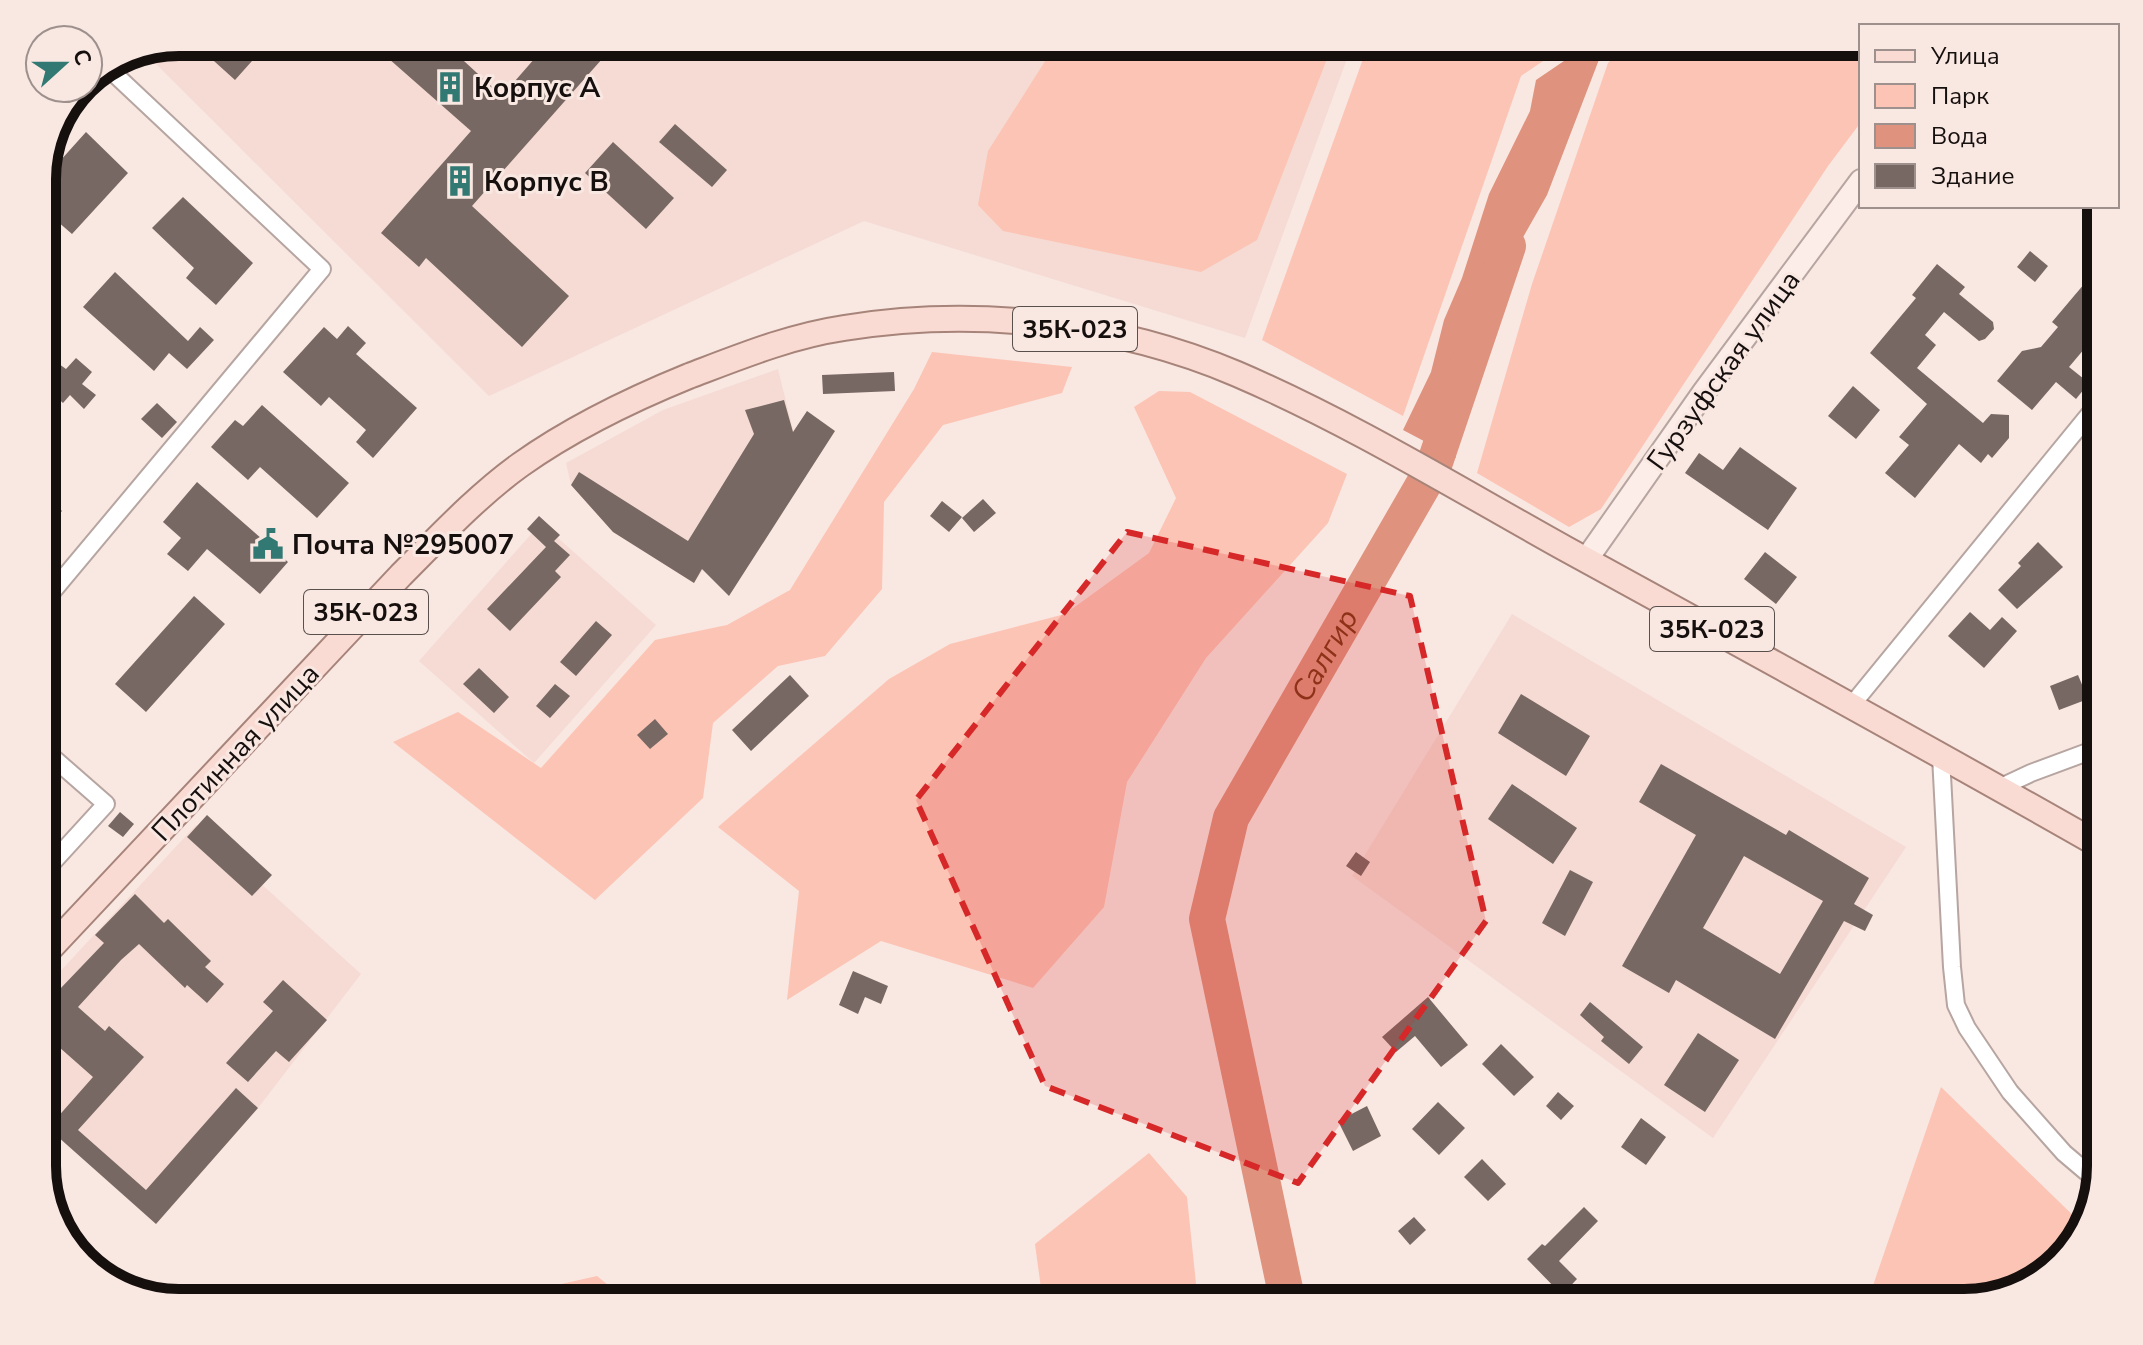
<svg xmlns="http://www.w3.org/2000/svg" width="2143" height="1345" font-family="'Nunito Sans',sans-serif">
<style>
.built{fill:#f5dbd3}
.green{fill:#fcc4b4}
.water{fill:#df927d}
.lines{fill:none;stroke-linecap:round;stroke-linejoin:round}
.river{stroke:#df927d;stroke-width:36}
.building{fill:#776863;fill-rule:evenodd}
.minor-casing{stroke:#b6a5a0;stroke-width:20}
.secondary-casing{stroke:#b6a5a0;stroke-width:26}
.primary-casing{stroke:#a7847a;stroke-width:28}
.minor{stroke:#fff;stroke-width:16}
.secondary{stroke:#fcede9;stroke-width:22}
.primary{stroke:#fadbd3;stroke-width:24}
.marked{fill:#d62828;fill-opacity:0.2;stroke:#d62828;stroke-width:6;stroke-dasharray:16 10;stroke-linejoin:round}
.labels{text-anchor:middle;stroke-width:6;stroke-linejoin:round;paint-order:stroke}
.shield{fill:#f9e7e2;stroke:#59504d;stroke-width:2}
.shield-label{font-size:26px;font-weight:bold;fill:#150f0d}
.poi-label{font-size:28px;font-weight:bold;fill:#150f0d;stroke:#f9e7e2;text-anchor:start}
.street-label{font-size:28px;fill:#150f0d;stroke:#f9e7e2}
.water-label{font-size:30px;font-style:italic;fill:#8d3218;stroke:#f9e7e2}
.rim{fill:none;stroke:#150f0d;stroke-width:10}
</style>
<rect width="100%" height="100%" fill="#f9e7e2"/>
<!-- built -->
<path class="built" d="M 1352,45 L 1245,338 L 864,221 L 489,396 L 144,52 Z
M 778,369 L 793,430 L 694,583 L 613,532 L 571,485 L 566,463 L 663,410 Z
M 541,523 L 656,625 L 534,763 L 419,661 Z
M 1512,614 L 1906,847 L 1713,1138 L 1352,876 Z
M 196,825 L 361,974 L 258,1108 L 156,1224 L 42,1120 L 42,991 Z"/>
<!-- green -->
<path class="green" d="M 1861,43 L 1861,122 L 1828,166 L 1601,509 L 1569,527 L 1477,473 L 1532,284 L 1608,63 L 1627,44 Z
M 1568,44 L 1521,76 L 1403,416 L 1262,340 L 1368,45 Z
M 1332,46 L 1257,240 L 1201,272 L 1003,231 L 978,205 L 988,151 L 1054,47 Z
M 932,352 L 1072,367 L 1062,393 L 943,425 L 884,502 L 882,589 L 825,656 L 778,666 L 713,723 L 703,798 L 595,900 L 393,742 L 458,712 L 541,768 L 655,640 L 727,625 L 790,590 L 914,389 Z
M 1159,391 L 1190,392 L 1347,474 L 1328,523 L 1206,658 L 1127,782 L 1104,907 L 1033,988 L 881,941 L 787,1000 L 799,891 L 718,827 L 889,679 L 950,644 L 1065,614 L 1149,553 L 1176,498 L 1134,407 Z
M 1941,1087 L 2083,1225 L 2078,1242 L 2032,1285 L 1964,1303 L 1867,1303 Z
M 1149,1153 L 1187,1197 L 1198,1303 L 1043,1303 L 1035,1244 Z
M 597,1276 L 630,1303 L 477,1303 Z"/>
<!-- water -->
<path class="water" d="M 1589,44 L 1617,44 L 1600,57 L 1547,195 L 1460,348 L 1447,422 L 1456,458 L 1403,430 L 1431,372 L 1444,320 L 1462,278 L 1489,194 L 1530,111 L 1536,80 Z"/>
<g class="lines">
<!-- river -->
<path class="river" id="s1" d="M 1288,1303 L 1207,919 L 1231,818 L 1433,468 L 1508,246"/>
</g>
<!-- building -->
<path class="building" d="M 452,50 L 502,96 L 542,50 L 610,50 L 472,206 L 569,296 L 522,347 L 426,258 L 419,267 L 381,233 L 471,131 L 380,51 Z
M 204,52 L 260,52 L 235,80 Z
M 675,124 L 727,170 L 712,187 L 659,142 Z
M 86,132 L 128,173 L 72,234 L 42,208 L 42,181 Z
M 613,142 L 674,198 L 646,229 L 585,173 Z
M 183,197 L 253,263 L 216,305 L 186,278 L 194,268 L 152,228 Z
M 2030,251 L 2048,266 L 2035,282 L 2017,267 Z
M 1937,264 L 1965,287 L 1959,294 L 1993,322 L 1994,329 L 1985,339 L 1979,341 L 1944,312 L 1925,335 L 1936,345 L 1917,368 L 1983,423 L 1991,414 L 2009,415 L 2009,438 L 1992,458 L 1988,454 L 1981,463 L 1959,444 L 1915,498 L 1885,473 L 1909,445 L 1899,437 L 1927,404 L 1870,353 L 1916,298 L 1912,295 Z
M 2101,264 L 2101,329 L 2069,367 L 2089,383 L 2076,399 L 2056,382 L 2032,410 L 1997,381 L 2022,351 L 2041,347 L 2058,327 L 2052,322 Z
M 115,272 L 188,341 L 200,327 L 214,340 L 187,369 L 169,353 L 154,371 L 83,307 Z
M 348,326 L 366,343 L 356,354 L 417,408 L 373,458 L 356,442 L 366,430 L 329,397 L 321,406 L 283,372 L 324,327 L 337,339 Z
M 42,357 L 55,369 L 59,364 L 66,369 L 76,358 L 92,372 L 82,384 L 96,395 L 84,409 L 70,395 L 63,403 L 53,394 L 42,406 Z
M 894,372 L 895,391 L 823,394 L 822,375 Z
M 1853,386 L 1880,410 L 1856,439 L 1828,416 Z
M 784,400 L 793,432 L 807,411 L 835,431 L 729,596 L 702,569 L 694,583 L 613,532 L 571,485 L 579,472 L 688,541 L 754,434 L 745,410 Z
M 157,403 L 177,422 L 162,438 L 141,419 Z
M 262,405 L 349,483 L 317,518 L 260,467 L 248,480 L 211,447 L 235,420 L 243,426 Z
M 1740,447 L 1797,488 L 1768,530 L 1685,473 L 1699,453 L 1723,470 Z
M 197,482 L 288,562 L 260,594 L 207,549 L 188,571 L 167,554 L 181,538 L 163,522 Z
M 42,491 L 62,511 L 42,531 Z
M 983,499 L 996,513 L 974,532 L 962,518 Z
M 942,501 L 962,517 L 949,532 L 930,516 Z
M 539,516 L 560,535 L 554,541 L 570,555 L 555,571 L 561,577 L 510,631 L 487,609 L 546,547 L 527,529 Z
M 2038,542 L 2063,567 L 2017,609 L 1998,590 L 2021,566 L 2018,563 Z
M 1765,552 L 1797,577 L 1776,604 L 1744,579 Z
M 194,596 L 225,624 L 146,712 L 115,684 Z
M 1970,612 L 1990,630 L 2002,617 L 2017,631 L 1984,668 L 1948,636 Z
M 596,621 L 612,635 L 576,676 L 560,662 Z
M 479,668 L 509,697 L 494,713 L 463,684 Z
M 790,675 L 809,696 L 751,751 L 732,730 Z
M 2078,675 L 2088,699 L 2059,710 L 2050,686 Z
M 555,684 L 570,696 L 550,718 L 536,706 Z
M 1521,694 L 1590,736 L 1566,776 L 1498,733 Z
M 655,719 L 668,734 L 650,749 L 637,735 Z
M 1661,764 L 1786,835 L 1789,830 L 1869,878 L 1854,904 L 1873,915 L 1865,931 L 1844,921 L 1775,1039 L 1676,980 L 1669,993 L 1622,966 L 1696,835 L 1639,802 ZM 1744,856 L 1823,901 L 1780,974 L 1703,928 Z
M 1512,784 L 1577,828 L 1553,864 L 1488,819 Z
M 120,812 L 134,824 L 123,837 L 108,826 Z
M 207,815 L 272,875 L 252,896 L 187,837 Z
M 1356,852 L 1370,862 L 1361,876 L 1346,866 Z
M 1570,870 L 1593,882 L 1565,936 L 1542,923 Z
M 135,894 L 164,923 L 168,919 L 211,961 L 205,967 L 224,984 L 207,1003 L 187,985 L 185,988 L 139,944 L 121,960 L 78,1007 L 105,1031 L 109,1026 L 144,1057 L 78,1130 L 146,1190 L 236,1088 L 258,1108 L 156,1224 L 48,1128 L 93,1077 L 42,1032 L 42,993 L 51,983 L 59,990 L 104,943 L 95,935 Z
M 853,971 L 888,986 L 881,1004 L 865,997 L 858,1014 L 839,1005 Z
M 283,980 L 327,1020 L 289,1062 L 276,1051 L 248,1082 L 226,1063 L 273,1011 L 263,1002 Z
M 1428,997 L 1468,1045 L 1441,1067 L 1415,1036 L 1396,1052 L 1382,1037 Z
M 1590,1002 L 1643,1047 L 1629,1064 L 1601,1041 L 1604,1037 L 1580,1015 Z
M 1698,1033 L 1739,1060 L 1705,1112 L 1664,1085 Z
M 1501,1044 L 1534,1077 L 1514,1096 L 1482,1064 Z
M 1558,1092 L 1574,1106 L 1561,1120 L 1546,1106 Z
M 1438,1102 L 1465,1128 L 1439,1155 L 1412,1129 Z
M 1367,1106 L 1381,1136 L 1353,1151 L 1338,1121 Z
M 1641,1118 L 1666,1137 L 1646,1165 L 1621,1147 Z
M 1482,1159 L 1506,1184 L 1488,1201 L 1464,1177 Z
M 1584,1207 L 1598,1221 L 1559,1261 L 1577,1279 L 1562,1295 L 1527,1259 L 1542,1244 L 1545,1246 Z
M 1414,1217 L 1426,1230 L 1410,1245 L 1398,1231 Z"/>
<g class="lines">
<defs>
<path id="minor" d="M 42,604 L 322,269 L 106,66
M 1851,706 L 2101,400
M 42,748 L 106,804 L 42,874
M 1941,756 L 1952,967 L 1956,1005 L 1967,1028 L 2010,1092 L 2064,1153 L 2097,1181
M 1999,788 L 2031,773 L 2101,747"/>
<path id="secondary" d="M 1586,560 L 1704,392 L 1861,181"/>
<path id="primary" d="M 42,957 L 401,575 C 439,537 477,496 520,465 C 572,428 630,400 689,376 C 739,357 790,336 844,328 C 974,307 1115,322 1237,374 C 1351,423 1458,489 1566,549 C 1745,647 1924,745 2101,846"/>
</defs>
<!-- minor casing -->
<use href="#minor" class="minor-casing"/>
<!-- secondary casing -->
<use href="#secondary" class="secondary-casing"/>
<!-- primary casing -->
<use href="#primary" class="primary-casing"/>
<!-- minor -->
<use href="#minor" class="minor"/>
<!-- secondary -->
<use href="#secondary" class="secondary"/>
<!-- primary -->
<use href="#primary" class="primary"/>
</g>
<!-- marked area -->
<path class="marked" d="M 1127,532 L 1410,596 L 1486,921 L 1298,1183 L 1045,1086 L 916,800 Z"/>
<!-- icons -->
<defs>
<symbol id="building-bare" viewBox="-9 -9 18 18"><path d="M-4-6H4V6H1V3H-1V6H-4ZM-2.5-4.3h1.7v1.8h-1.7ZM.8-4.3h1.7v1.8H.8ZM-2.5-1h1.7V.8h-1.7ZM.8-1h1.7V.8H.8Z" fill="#317972" stroke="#f9e7e2" stroke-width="2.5" paint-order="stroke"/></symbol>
<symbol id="civic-bare" viewBox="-9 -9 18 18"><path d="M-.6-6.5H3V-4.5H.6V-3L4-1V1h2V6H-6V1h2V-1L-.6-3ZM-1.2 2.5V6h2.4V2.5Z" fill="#317972" stroke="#f9e7e2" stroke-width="2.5" paint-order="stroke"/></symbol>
</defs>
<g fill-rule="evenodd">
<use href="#building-bare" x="428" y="65" width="44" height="44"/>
<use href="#building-bare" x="438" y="159" width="44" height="44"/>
<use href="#civic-bare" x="246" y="522" width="44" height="44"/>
</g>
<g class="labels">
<!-- shield labels -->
<g class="shield">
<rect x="1013" y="307" width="124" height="44" rx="6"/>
<rect x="304" y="590" width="124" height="44" rx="6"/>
<rect x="1650" y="607" width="124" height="44" rx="6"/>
</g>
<g class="shield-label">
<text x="1075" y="338">35К-023</text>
<text x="366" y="621">35К-023</text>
<text x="1712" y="638">35К-023</text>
</g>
<!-- poi labels -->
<g class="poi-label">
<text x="474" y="97">Корпус А</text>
<text x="484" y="191">Корпус В</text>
<text x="292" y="554">Почта №295007</text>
</g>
<!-- street labels -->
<g class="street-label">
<text transform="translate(1723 370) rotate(-54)" y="10">Гурзуфская улица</text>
<text transform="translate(235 752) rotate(-47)" y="10">Плотинная улица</text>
</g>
<!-- water labels -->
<g class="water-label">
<text dy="10" stroke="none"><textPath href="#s1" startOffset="684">Салгир</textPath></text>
</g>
</g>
<!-- crop -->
<path d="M0 0H2143V1345H0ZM179 56H1964A123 123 0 0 1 2087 179V1166A123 123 0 0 1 1964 1289H179A123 123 0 0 1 56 1166V179A123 123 0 0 1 179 56Z" fill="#f9e7e2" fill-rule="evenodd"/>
<path class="rim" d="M179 56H1964A123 123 0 0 1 2087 179V1166A123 123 0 0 1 1964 1289H179A123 123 0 0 1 56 1166V179A123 123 0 0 1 179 56Z"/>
<!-- legend -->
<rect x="1859" y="24" width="260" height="184" fill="#f9e7e2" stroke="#9e918d" stroke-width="2"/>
<rect x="1875" y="50" width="40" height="12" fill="#fadbd3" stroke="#9e918d" stroke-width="2"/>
<text x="1931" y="64" font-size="24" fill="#150f0d">Улица</text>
<rect x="1875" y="84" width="40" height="24" fill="#fcc4b4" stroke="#9e918d" stroke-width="2"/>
<text x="1931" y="104" font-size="24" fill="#150f0d">Парк</text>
<rect x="1875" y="124" width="40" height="24" fill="#df927d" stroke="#9e918d" stroke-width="2"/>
<text x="1931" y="144" font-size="24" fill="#150f0d">Вода</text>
<rect x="1875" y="164" width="40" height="24" fill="#776863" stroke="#9e918d" stroke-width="2"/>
<text x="1931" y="184" font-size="24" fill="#150f0d">Здание</text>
<!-- north arrow -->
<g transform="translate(64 64) rotate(69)"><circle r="38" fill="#f9e7e2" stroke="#9e918d" stroke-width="2"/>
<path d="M0-6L14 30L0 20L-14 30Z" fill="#317972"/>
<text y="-12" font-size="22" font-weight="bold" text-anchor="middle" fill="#150f0d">С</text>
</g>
</svg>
